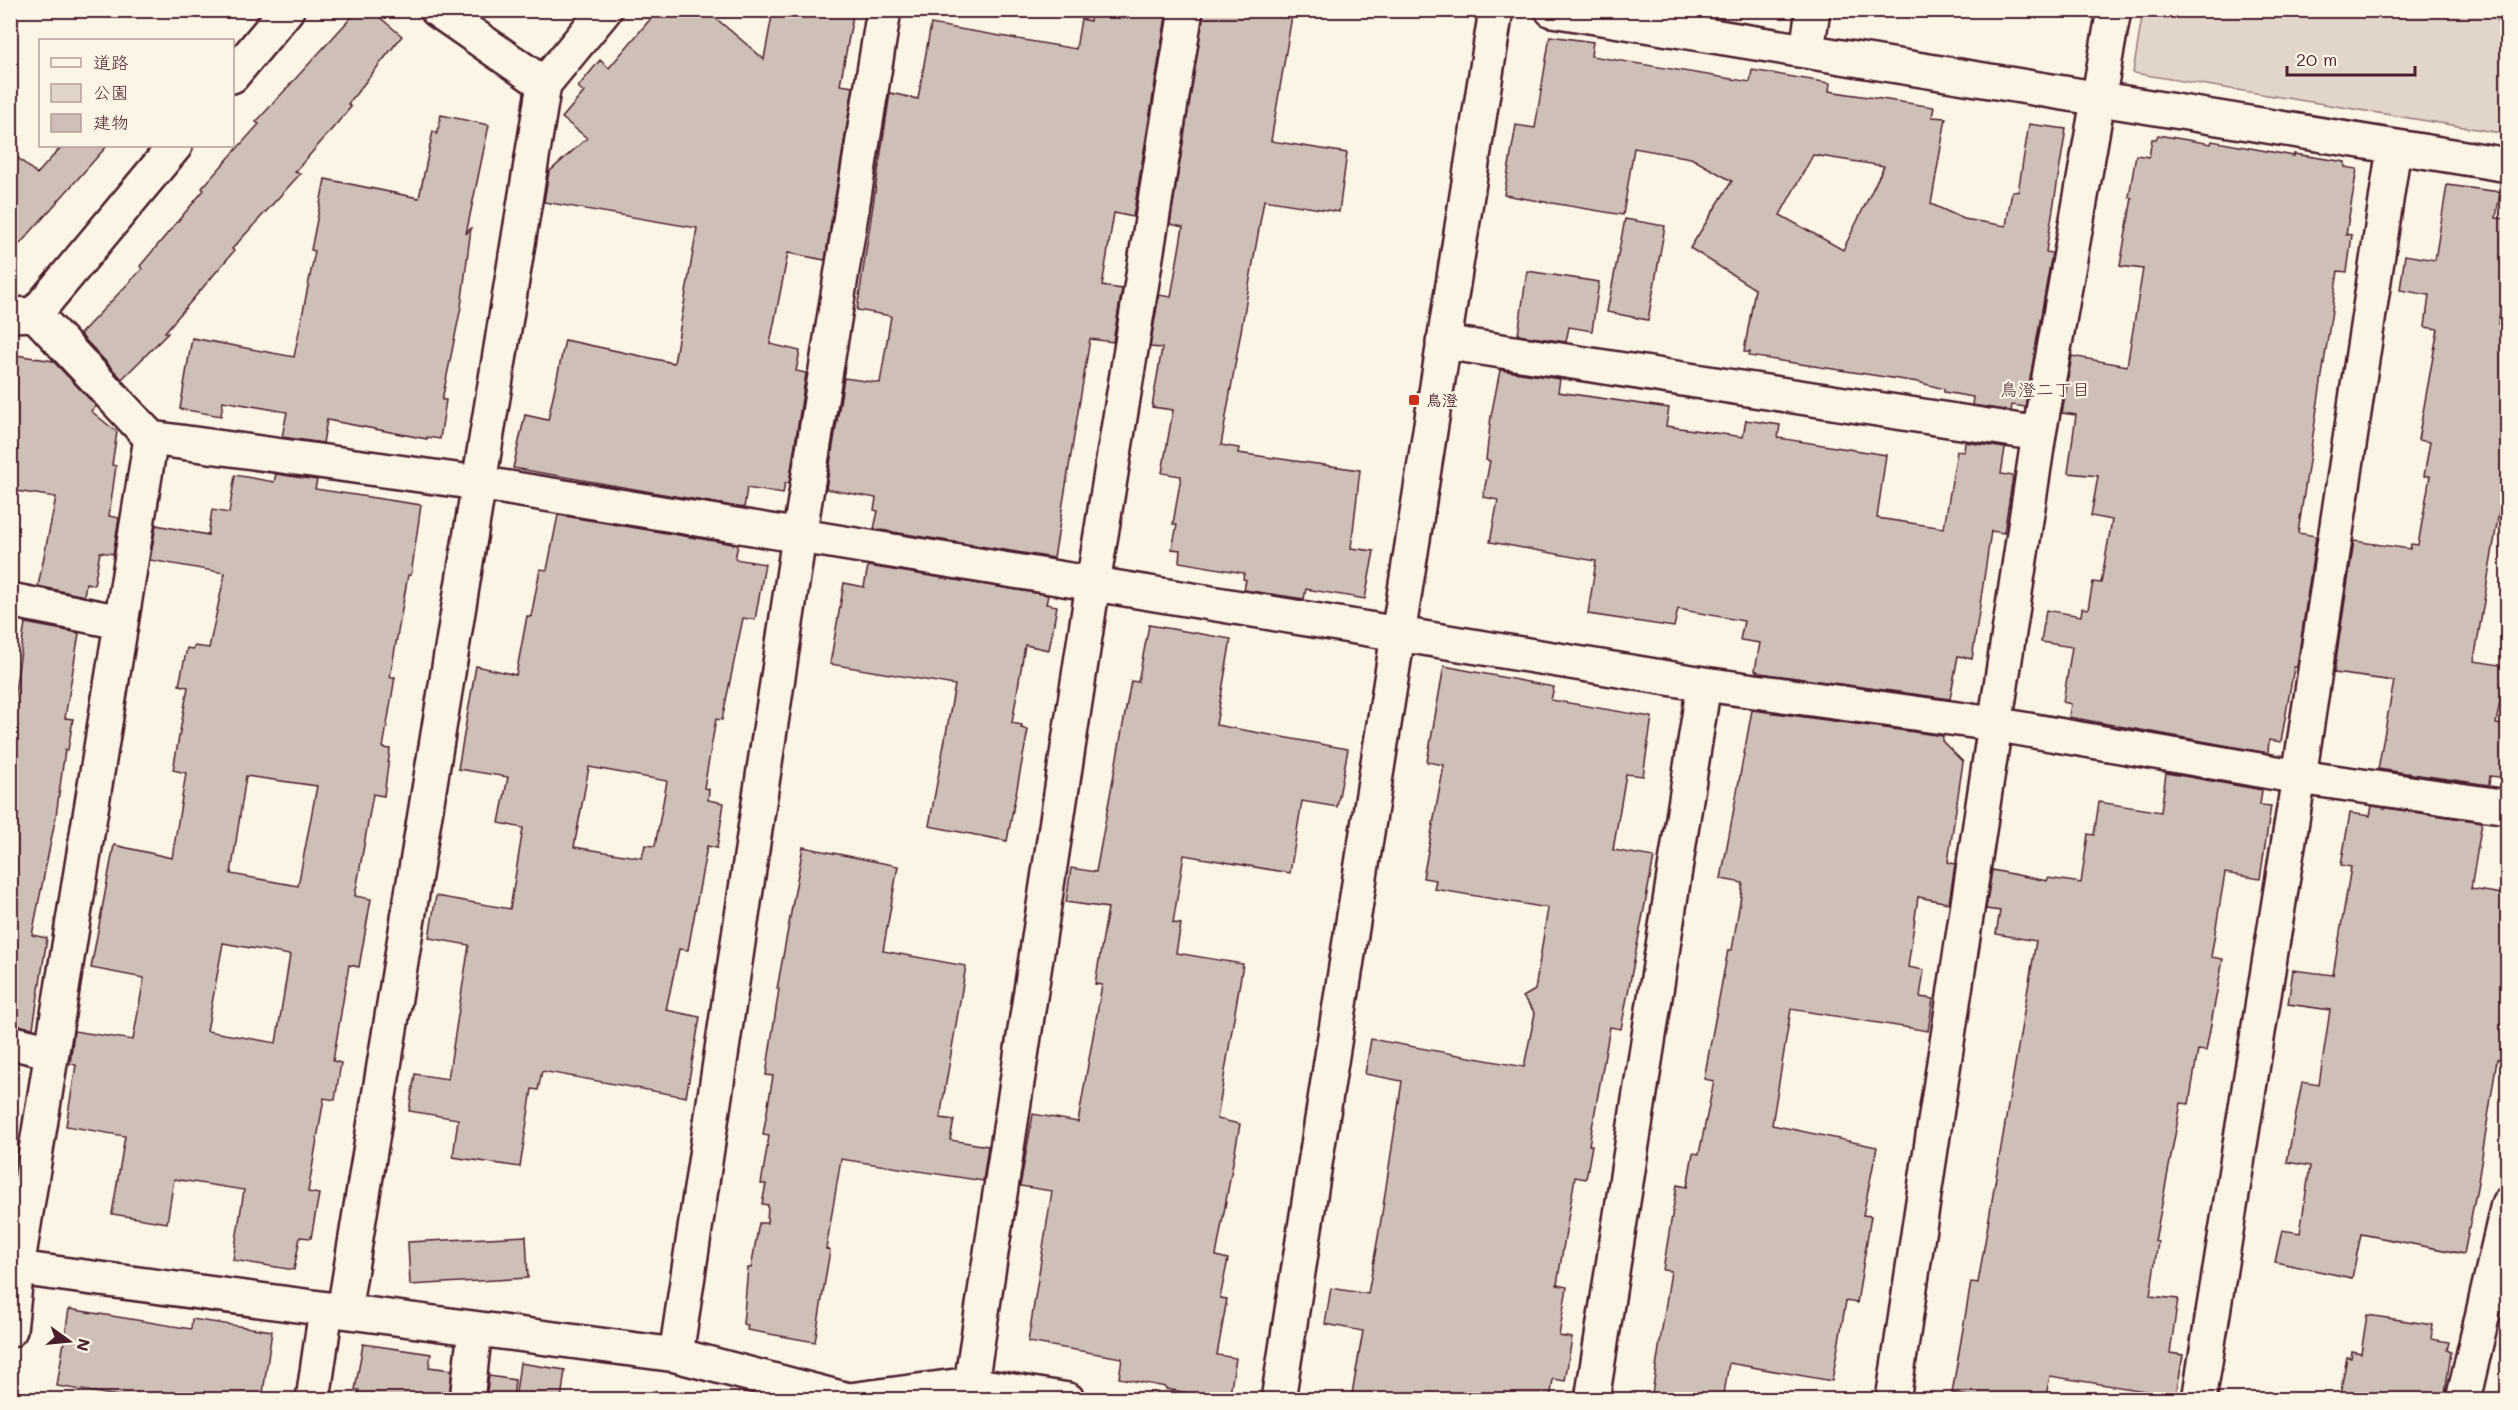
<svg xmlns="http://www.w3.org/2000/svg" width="2518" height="1410" font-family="Mali,'Klee One',sans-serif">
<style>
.green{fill:#e2d5ca;stroke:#967a7a;stroke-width:1.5}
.building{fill:#cfc0b7;stroke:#4a1f2b;stroke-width:1.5;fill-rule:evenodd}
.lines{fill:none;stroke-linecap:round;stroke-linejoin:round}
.minor-casing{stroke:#4a1f2b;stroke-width:38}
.tertiary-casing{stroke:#4a1f2b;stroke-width:38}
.minor{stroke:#fcf5e5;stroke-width:33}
.tertiary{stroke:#fcf5e5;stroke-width:33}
.poi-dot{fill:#c8321e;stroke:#fcf5e5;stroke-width:2}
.labels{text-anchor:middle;stroke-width:4.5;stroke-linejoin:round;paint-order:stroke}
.poi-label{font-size:16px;font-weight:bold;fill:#4a1f2b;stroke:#fcf5e5;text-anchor:start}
.neighbourhood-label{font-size:18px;fill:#4a1f2b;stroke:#fcf5e5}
</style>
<rect width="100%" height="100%" fill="#fcf5e5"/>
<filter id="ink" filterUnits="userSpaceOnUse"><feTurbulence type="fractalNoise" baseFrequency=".0167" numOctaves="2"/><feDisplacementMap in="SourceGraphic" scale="12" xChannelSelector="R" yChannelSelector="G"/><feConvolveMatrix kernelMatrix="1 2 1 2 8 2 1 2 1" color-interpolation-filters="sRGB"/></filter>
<g filter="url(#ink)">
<!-- green -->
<path class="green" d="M 2143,11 L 2491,11 L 2507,34 L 2507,134 L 2133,73 Z"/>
<!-- building -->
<path class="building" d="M 358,10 L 371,10 L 402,36 L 348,104 L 351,107 L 295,172 L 300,174 L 232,249 L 234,251 L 165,332 L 168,333 L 122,379 L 80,334 L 142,269 L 140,266 L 204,190 L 202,188 L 259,124 L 256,122 Z
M 658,10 L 706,10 L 764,59 L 773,10 L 854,10 L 840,85 L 853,87 L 825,260 L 788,253 L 770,344 L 800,351 L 796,371 L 806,373 L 789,483 L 785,483 L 783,494 L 747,488 L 744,508 L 513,468 L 525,415 L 548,420 L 565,340 L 674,363 L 697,228 L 544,202 L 549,172 L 587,138 L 562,118 L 584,92 L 578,87 L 600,60 L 609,68 Z
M 1091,10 L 1167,10 L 1133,217 L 1114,213 L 1102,286 L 1122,289 L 1113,342 L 1090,339 L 1054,558 L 874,529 L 878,511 L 874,510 L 876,498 L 826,489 L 844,378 L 880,383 L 891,316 L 857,310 L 890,93 L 918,99 L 931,24 L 1076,49 L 1081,19 L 1090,21 Z
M 1204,10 L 1293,10 L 1271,141 L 1347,153 L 1339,212 L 1264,200 L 1221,445 L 1239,448 L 1238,453 L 1360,470 L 1351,548 L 1374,551 L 1365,599 L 1306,589 L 1304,599 L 1244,590 L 1246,580 L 1243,579 L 1244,573 L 1179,562 L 1180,550 L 1172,549 L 1177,525 L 1173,524 L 1181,476 L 1162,473 L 1173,410 L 1152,407 L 1162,348 L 1150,347 L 1159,295 L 1171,297 L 1183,227 L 1170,224 Z
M 1550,36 L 1593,42 L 1591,56 L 1750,82 L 1752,70 L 1830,83 L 1829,91 L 1934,107 L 1932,117 L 1946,118 L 1931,204 L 1964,219 L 2006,226 L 2012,191 L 2018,192 L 2029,124 L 2066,129 L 2046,252 L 2052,253 L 2025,407 L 2012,405 L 2011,411 L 1972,405 L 1973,397 L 1944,392 L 1944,389 L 1918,382 L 1749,356 L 1750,352 L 1744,352 L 1755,289 L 1690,248 L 1732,181 L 1691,158 L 1634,148 L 1623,215 L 1504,195 L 1516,125 L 1535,128 ZM 1813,155 L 1884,166 L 1843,250 L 1780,215 Z
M 441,115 L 489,125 L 466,234 L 471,228 L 461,307 L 442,400 L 446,400 L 440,439 L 427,437 L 427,439 L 327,420 L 323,443 L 282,437 L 287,412 L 223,401 L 221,416 L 180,409 L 192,338 L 294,357 L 315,251 L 311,250 L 325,179 L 419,198 L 433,131 L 437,134 Z
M 2158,135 L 2211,144 L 2212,141 L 2294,156 L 2294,154 L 2345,162 L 2345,167 L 2357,169 L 2346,234 L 2352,235 L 2347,272 L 2338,271 L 2298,533 L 2316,536 L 2297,667 L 2294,667 L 2281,742 L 2269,740 L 2268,753 L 2069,717 L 2071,704 L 2063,702 L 2072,647 L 2041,642 L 2046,610 L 2081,616 L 2082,608 L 2088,609 L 2093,582 L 2101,583 L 2112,520 L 2091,516 L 2098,476 L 2068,473 L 2076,415 L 2062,413 L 2072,356 L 2127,366 L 2143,269 L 2120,266 L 2132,198 L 2129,197 L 2136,155 L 2149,157 L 2152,139 L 2156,139 Z
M 62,146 L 107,146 L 10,255 L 10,151 L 37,174 Z
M 2447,185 L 2500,192 L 2496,218 L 2508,219 L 2502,276 L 2506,276 L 2498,324 L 2508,325 L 2508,489 L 2503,488 L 2474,661 L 2506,666 L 2496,724 L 2508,726 L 2508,778 L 2490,776 L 2489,785 L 2378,769 L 2394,681 L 2334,673 L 2354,541 L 2410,549 L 2411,544 L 2418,545 L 2430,476 L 2424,476 L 2430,442 L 2418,440 L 2438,329 L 2425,327 L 2429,295 L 2400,290 L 2405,255 L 2435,260 Z
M 1625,219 L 1665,226 L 1648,320 L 1607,312 Z
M 1527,271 L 1599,282 L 1592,331 L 1569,327 L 1566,342 L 1518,335 Z
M 10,354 L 53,361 L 96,406 L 91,411 L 117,432 L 112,465 L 116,466 L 109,516 L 119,518 L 113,554 L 100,552 L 94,585 L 86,583 L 84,596 L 38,586 L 56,497 L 10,490 Z
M 1500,370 L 1560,379 L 1558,392 L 1669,408 L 1666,426 L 1743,437 L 1746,420 L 1780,425 L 1778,438 L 1886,455 L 1877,518 L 1944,528 L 1957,451 L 1964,452 L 1965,442 L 2005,448 L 2001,474 L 2013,476 L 2004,533 L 1991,531 L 1972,659 L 1958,656 L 1950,699 L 1760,673 L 1755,670 L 1760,643 L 1740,640 L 1744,621 L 1678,609 L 1674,627 L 1588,614 L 1596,561 L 1490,542 L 1498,500 L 1483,497 L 1490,461 L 1486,460 L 1491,416 Z
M 276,474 L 317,480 L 315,489 L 421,505 L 411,575 L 408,575 L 390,677 L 395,677 L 383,748 L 390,749 L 384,796 L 373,794 L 355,896 L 371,899 L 359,967 L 349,965 L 333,1061 L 341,1063 L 335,1100 L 324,1098 L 308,1192 L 319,1194 L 311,1238 L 300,1237 L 294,1270 L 233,1260 L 244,1190 L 174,1179 L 167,1223 L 112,1214 L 125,1136 L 66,1126 L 76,1065 L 70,1064 L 74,1031 L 133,1040 L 144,978 L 91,968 L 114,845 L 172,858 L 186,773 L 173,770 L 188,687 L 179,685 L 187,648 L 193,649 L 194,646 L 209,648 L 225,573 L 150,560 L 156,525 L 208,535 L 212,510 L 229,513 L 235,475 L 274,482 ZM 246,776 L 317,786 L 298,886 L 231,874 ZM 223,943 L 290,955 L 276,1043 L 207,1031 Z
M 558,515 L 738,545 L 735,559 L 765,564 L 755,620 L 743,618 L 722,720 L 716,719 L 704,788 L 709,789 L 708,800 L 724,803 L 717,848 L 707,846 L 688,950 L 679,949 L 666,1010 L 700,1017 L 686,1097 L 542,1071 L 538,1090 L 532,1089 L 520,1167 L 453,1157 L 458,1119 L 409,1111 L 415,1074 L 448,1079 L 469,945 L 429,938 L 436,896 L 510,909 L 523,828 L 499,823 L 508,777 L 458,769 L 476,666 L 516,675 L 527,616 L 531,617 L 540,569 L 547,570 ZM 589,767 L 667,781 L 655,846 L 645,845 L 642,858 L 574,847 Z
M 868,566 L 1048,595 L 1046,604 L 1057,606 L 1049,650 L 1025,645 L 1012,723 L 1022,725 L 1021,728 L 1028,730 L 1007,841 L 929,826 L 955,685 L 830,664 L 844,583 L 864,587 Z
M 25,623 L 79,633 L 65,718 L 73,719 L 68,750 L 65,750 L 56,816 L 32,935 L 47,938 L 33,1028 L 10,1024 L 10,705 L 13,706 Z
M 1149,625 L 1231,639 L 1216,725 L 1348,749 L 1337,807 L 1302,801 L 1290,873 L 1184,855 L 1173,923 L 1181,924 L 1176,953 L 1243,964 L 1217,1119 L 1240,1124 L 1216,1256 L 1228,1259 L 1220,1298 L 1227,1299 L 1217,1355 L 1236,1358 L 1229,1400 L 1166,1389 L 1166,1387 L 1119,1378 L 1122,1358 L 1028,1342 L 1052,1191 L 1020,1186 L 1033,1114 L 1078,1122 L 1102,985 L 1095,984 L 1108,908 L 1066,902 L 1071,868 L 1096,872 L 1131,681 L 1138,682 Z
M 1444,666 L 1554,687 L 1551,700 L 1652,717 L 1643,776 L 1626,774 L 1613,850 L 1654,857 L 1621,1029 L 1610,1027 L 1589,1145 L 1592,1145 L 1586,1179 L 1575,1177 L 1557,1285 L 1567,1287 L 1559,1336 L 1572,1338 L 1565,1381 L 1553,1379 L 1550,1400 L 1351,1400 L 1363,1331 L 1325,1324 L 1331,1288 L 1368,1294 L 1381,1220 L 1402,1081 L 1365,1074 L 1371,1039 L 1524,1067 L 1535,1013 L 1523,997 L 1535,990 L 1548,908 L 1434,889 L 1436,880 L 1423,878 L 1444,765 L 1427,762 Z
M 1752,710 L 1943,736 L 1942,741 L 1963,762 L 1948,862 L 1955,864 L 1949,903 L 1918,897 L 1908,967 L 1924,970 L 1920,997 L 1933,999 L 1928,1031 L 1791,1009 L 1772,1125 L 1877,1147 L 1863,1215 L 1871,1216 L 1857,1303 L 1846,1301 L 1832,1381 L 1729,1363 L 1723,1400 L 1651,1400 L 1671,1271 L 1663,1270 L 1677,1185 L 1687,1187 L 1693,1153 L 1699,1154 L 1714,1081 L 1704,1079 L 1728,950 L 1732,950 L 1743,883 L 1721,879 Z
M 2166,773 L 2262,790 L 2260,805 L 2271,806 L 2260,879 L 2225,873 L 2211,957 L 2223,959 L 2206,1051 L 2198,1050 L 2189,1104 L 2181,1103 L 2155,1241 L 2158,1242 L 2150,1296 L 2178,1299 L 2170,1353 L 2183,1355 L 2176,1396 L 2050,1376 L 2045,1400 L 1989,1400 L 1952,1393 L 1971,1282 L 1978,1283 L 2036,941 L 1996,934 L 2000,911 L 1986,909 L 1992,870 L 2047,881 L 2048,878 L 2081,883 L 2088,834 L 2094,835 L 2099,802 L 2161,812 Z
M 2372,806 L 2482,822 L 2471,889 L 2508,895 L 2508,1061 L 2497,1059 L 2478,1182 L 2464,1254 L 2361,1234 L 2352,1278 L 2275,1262 L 2282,1230 L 2300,1233 L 2310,1166 L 2287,1162 L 2302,1082 L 2319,1085 L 2330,1010 L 2288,1004 L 2293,970 L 2333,975 L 2351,867 L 2341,865 L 2350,813 L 2370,816 Z
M 803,847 L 898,866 L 883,951 L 966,966 L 940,1118 L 954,1120 L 950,1140 L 988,1146 L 983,1181 L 841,1159 L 826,1249 L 830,1250 L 815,1342 L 747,1330 L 748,1325 L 743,1324 L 748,1268 L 751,1268 L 759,1223 L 767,1223 L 768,1205 L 762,1204 L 766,1184 L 761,1184 L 769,1136 L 763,1135 L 773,1076 L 766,1075 L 779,989 L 777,989 Z
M 526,1236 L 528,1278 L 410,1285 L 408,1242 Z
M 69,1309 L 191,1329 L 192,1319 L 272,1331 L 262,1400 L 142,1400 L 57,1386 Z
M 2367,1315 L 2433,1325 L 2431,1339 L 2449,1342 L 2447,1350 L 2451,1352 L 2444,1400 L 2339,1400 L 2347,1357 L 2351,1358 L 2352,1351 L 2361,1353 Z
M 363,1344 L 431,1354 L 429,1367 L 452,1370 L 449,1400 L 358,1400 L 359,1390 L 355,1390 Z
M 520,1363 L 565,1370 L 561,1400 L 515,1400 Z
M 489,1376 L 515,1380 L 513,1400 L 486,1400 Z"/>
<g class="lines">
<defs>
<path id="minor" d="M 437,10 L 544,84
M 1552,10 L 2508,165
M 1807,50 L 1813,10
M 232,76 L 287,10
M 35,314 L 175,146
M 10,315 L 35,314 L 151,438 L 478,483 L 1704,684 L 1994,724 L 2299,777 L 2508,807
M 1443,342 L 2039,434
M 10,600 L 120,622
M 10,1042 L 52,1052
M 17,1268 L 676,1355 L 848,1400
M 344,1311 L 544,84 L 605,10
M 10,1330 L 17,1268 L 151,438
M 676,1355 L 799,537 L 884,10
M 971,1384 L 1093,584 L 1186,10
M 313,1400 L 326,1309
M 467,1400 L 475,1329
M 849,1400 L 971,1384 L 1068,1400
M 1592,1400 L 1704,684
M 1893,1400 L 2039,434 L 2114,10
M 2199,1400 L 2299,777 L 2394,148
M 2463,1400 L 2508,1204"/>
<path id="tertiary" d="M 1278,1400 L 1496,10"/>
</defs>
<!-- minor casing -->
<use href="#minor" class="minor-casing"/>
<!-- tertiary casing -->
<use href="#tertiary" class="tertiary-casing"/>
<!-- minor -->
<use href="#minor" class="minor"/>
<!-- tertiary -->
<use href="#tertiary" class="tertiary"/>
</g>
</g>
<!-- markers -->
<rect class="poi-dot" x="1408" y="394" width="12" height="12" rx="3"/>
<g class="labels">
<!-- poi labels -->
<g class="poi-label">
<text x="1426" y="406">鳥澄</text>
</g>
<!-- neighbourhood labels -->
<g class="neighbourhood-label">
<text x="2045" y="396">鳥澄二丁目</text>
</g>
</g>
<!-- margin -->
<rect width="2518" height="1410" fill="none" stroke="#fcf5e5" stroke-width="36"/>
<rect x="18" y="18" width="2482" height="1374" fill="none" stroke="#4a1f2b" stroke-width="2" filter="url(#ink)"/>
<!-- legend -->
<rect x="39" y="39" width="195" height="108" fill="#fcf5e5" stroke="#b59f9b" stroke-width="1.5"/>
<rect x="51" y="58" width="30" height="9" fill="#fcf5e5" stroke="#b59f9b" stroke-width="1.5"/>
<text x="93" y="69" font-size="18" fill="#4a1f2b">道路</text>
<rect x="51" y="84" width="30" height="18" fill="#e2d5ca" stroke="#b59f9b" stroke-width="1.5"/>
<text x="93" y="99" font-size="18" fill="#4a1f2b">公園</text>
<rect x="51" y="114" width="30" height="18" fill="#cfc0b7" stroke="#b59f9b" stroke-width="1.5"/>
<text x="93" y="129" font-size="18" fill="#4a1f2b">建物</text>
<!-- north arrow -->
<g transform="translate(69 1341) rotate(105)" stroke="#fcf5e5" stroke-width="4.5" paint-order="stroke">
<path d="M0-4.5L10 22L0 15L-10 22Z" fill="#4a1f2b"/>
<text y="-9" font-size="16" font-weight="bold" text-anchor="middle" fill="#4a1f2b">N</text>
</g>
<!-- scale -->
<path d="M2287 66v9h128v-9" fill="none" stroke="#4a1f2b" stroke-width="3"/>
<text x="2296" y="66" font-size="18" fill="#4a1f2b" stroke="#fcf5e5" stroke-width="4.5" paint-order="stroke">20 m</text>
</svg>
